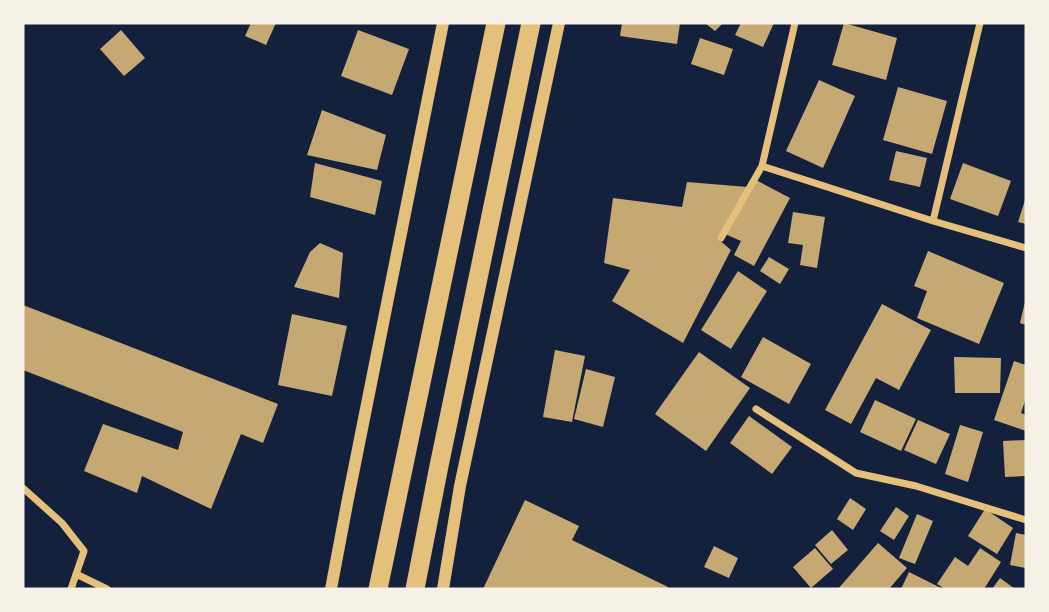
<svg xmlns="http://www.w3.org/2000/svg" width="1049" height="612" font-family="Spectral,serif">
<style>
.building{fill:#c6a872}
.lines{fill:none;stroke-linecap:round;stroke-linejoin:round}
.minor{stroke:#e5c07b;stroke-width:7}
.tertiary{stroke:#e5c07b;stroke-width:12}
.trunk{stroke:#e5c07b;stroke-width:19}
</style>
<rect width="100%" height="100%" fill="#14213d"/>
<!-- building -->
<path class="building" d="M 251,23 L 276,23 L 266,45 L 245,36 Z
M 622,23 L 680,23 L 677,44 L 620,36 Z
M 705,23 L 723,23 L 715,31 Z
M 741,23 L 774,23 L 763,47 L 735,35 Z
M 844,23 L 897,38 L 886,80 L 832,65 Z
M 121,30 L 145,58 L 124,76 L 100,49 Z
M 358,30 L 409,49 L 392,95 L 341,76 Z
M 700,38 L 733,49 L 724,75 L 691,64 Z
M 819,80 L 855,96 L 823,168 L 786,151 Z
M 898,87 L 947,101 L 932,154 L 883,140 Z
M 322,110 L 386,135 L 377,170 L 307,155 Z
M 896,151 L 927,158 L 920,187 L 889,180 Z
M 315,163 L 382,181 L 375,215 L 310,197 Z
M 963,163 L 1011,181 L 998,216 L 950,199 Z
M 754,179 L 790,198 L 754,266 L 734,255 L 741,241 L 725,234 Z
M 687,182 L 748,187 L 718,239 L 731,250 L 683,343 L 612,301 L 630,270 L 604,263 L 613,198 L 682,207 Z
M 1026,197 L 1026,224 L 1018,222 Z
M 793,212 L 825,217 L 817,268 L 800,265 L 803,245 L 788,243 Z
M 320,243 L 343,253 L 339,298 L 294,287 L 310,252 Z
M 928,251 L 1004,283 L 979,344 L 917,318 L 927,291 L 914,286 Z
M 769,257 L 789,269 L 780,284 L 760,271 Z
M 738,271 L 767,291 L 731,349 L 701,330 Z
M 1025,302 L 1026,302 L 1026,325 L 1020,323 Z
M 882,304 L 931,330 L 899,390 L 876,378 L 851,424 L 825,410 Z
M 23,305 L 278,404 L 263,443 L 241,434 L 211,509 L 142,476 L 137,493 L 84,471 L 103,424 L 178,450 L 183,432 L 23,370 Z
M 292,314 L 347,326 L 332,396 L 278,385 Z
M 763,337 L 811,364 L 789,404 L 741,377 Z
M 555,350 L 585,356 L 572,422 L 543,417 Z
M 699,352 L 750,388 L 706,451 L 655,414 Z
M 954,357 L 1001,358 L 1000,393 L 955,393 Z
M 1014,361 L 1026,365 L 1026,398 L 1021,413 L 1026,415 L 1026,431 L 994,420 Z
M 586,369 L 615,377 L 603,427 L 574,419 Z
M 875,400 L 916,419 L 901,451 L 860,432 Z
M 749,416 L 792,447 L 772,474 L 730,443 Z
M 918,420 L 950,434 L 936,464 L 904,450 Z
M 960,425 L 983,432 L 968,482 L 945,474 Z
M 1026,440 L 1026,476 L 1005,477 L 1003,441 Z
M 850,498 L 866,509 L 853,530 L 837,519 Z
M 525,500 L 579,526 L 572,540 L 668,587 L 667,589 L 483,589 Z
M 896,507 L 909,516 L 894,540 L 880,531 Z
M 985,509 L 1013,528 L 997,554 L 968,536 Z
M 917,514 L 933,521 L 915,564 L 899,558 Z
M 832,530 L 848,550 L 831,564 L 815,545 Z
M 1016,533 L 1026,535 L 1026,568 L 1010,565 Z
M 878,543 L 907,568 L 889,589 L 838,589 Z
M 714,546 L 738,558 L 729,578 L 704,567 Z
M 815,548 L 833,569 L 811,588 L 793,567 Z
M 980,548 L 1001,562 L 984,589 L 945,589 L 937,584 L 955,557 L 968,566 Z
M 909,572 L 943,589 L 901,589 Z
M 1000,578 L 1015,589 L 992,589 Z"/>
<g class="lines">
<!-- minor -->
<path class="minor" d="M 795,23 L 762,166 L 933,221 L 1026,248
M 933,221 L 980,23
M 721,238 L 762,166
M 756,409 L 856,473 L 916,486 L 1026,520
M 23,488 L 62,523 L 84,551 L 71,589
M 76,574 L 107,589"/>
<!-- tertiary -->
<path class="tertiary" d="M 331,589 L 347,504 L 443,23
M 443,589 L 460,486 L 559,23"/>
<!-- trunk -->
<path class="trunk" d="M 378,589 L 496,23
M 415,589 L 439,466 L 531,23"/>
</g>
<!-- border -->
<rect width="1049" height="612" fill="none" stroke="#f6f1e7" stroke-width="49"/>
</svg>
